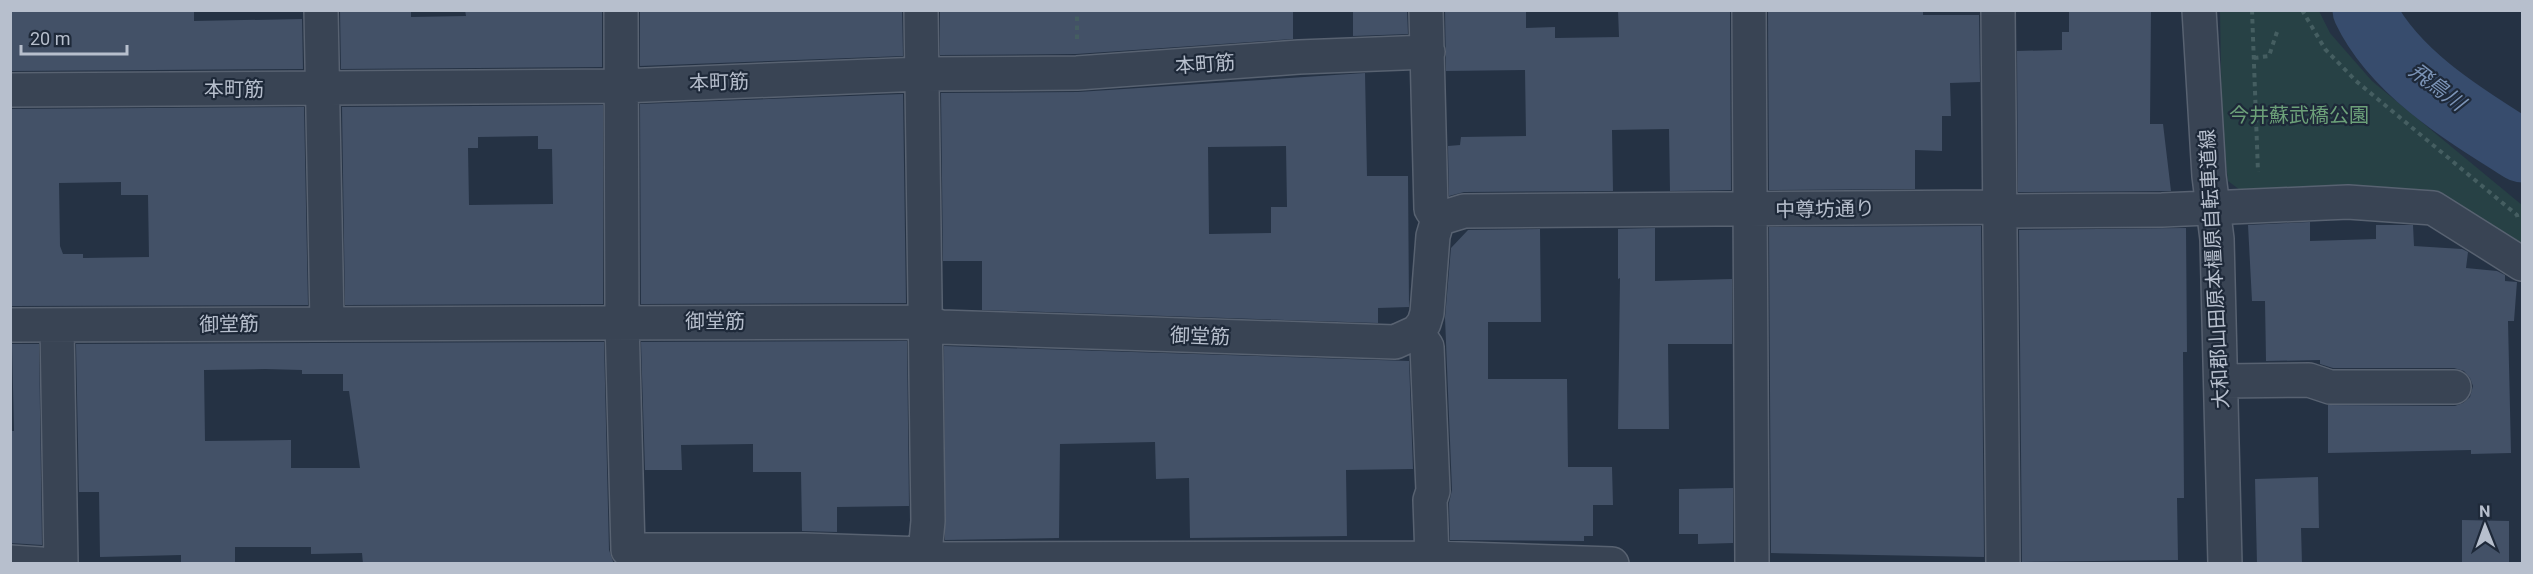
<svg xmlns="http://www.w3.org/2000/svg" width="2533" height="574" font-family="Roboto,'Noto Sans JP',sans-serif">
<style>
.green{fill:#274145}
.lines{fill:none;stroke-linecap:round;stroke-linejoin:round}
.river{stroke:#374c6d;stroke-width:63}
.building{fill:#435167;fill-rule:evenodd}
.street-casing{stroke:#586271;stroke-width:36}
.path{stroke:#455e61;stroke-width:4;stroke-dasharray:4.5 4.5;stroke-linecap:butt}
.street{stroke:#394454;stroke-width:33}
.labels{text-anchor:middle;stroke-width:4.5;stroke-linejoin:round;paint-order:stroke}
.street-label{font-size:20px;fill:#b7bfcd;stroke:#1e2939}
.park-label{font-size:20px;fill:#6ca079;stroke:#1e2939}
.water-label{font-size:21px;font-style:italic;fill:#7c94b7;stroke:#1e2939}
</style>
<rect width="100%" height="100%" fill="#253244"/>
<!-- green -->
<path class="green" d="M 2220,11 L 2319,11 L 2330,33 L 2372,81 L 2522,205 L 2522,249 L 2439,196 L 2240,190 L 2228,181 L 2222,127 Z"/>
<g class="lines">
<!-- river -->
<path class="river" d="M 2364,10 C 2394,73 2466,116 2522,151"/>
</g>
<!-- building -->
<path class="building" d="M 10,10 L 194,12 L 194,21 L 302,19 L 303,69 L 10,71 Z
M 340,10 L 411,10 L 411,17 L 466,16 L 465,10 L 602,10 L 602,67 L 341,69 Z
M 640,10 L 902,10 L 903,56 L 640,66 Z
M 940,10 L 1293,10 L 1293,39 L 1076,54 L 940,55 Z
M 1353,10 L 1407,10 L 1408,34 L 1353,36 Z
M 1445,10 L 1526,10 L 1526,28 L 1555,27 L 1555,38 L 1619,37 L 1618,10 L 1730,10 L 1731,190 L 1670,191 L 1669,129 L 1612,130 L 1613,191 L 1464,192 L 1449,196 L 1448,146 L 1460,145 L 1461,137 L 1526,136 L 1525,70 L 1446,71 Z
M 1768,10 L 1923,10 L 1923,15 L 1979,15 L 1980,82 L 1950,83 L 1951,116 L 1942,116 L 1942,151 L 1915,150 L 1915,189 L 1769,190 Z
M 2069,10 L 2151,10 L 2150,124 L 2163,124 L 2171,191 L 2018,192 L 2017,51 L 2062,50 L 2062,32 L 2069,32 Z
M 1365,73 L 1367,176 L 1408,176 L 1409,307 L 1378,308 L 1378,323 L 982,310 L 982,261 L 943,261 L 941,93 L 1078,92 ZM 1286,146 L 1287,207 L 1271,207 L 1271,233 L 1209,234 L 1208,147 Z
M 903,94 L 906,303 L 641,304 L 640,104 Z
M 603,105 L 603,304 L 345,305 L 342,107 ZM 538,136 L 538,149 L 552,149 L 553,204 L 469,205 L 468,148 L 478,148 L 478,137 Z
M 304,107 L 308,305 L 10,306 L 10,109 ZM 121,182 L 121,195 L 148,195 L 149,257 L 83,258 L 83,254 L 63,254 L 60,246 L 59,183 Z
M 2310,222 L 2310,241 L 2376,239 L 2376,225 L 2413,225 L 2414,246 L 2462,249 L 2468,252 L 2466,268 L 2497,271 L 2505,275 L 2505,281 L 2517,282 L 2514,321 L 2508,321 L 2511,453 L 2471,454 L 2471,450 L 2328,453 L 2328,405 L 2455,406 L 2463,403 L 2470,397 L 2473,386 L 2470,378 L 2464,371 L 2454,368 L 2333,368 L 2320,364 L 2320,360 L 2266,361 L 2265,301 L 2252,301 L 2248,225 Z
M 1981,226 L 1984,557 L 1771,553 L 1769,227 Z
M 1655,228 L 1655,281 L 1732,279 L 1732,344 L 1668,344 L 1669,429 L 1618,429 L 1620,278 L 1618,279 L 1618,229 Z
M 2186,228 L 2187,352 L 2183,352 L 2184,498 L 2177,498 L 2178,560 L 2022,562 L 2019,230 Z
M 1540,229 L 1541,322 L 1488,322 L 1488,379 L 1567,379 L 1568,467 L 1612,467 L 1613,505 L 1593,505 L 1593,536 L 1584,536 L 1584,541 L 1450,540 L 1449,503 L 1452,490 L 1445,318 L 1451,248 L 1468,230 Z
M 907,341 L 909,506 L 837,507 L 837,532 L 802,531 L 801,472 L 753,472 L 753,444 L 681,445 L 682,470 L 645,470 L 641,342 Z
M 604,342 L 609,550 L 614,564 L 363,564 L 362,553 L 311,554 L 311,547 L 235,547 L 235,564 L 181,564 L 181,555 L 100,557 L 99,492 L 79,492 L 76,344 ZM 265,369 L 302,370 L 302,374 L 343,374 L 343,391 L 349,391 L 360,468 L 291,468 L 291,440 L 205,441 L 204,370 Z
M 12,344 L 39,344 L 42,545 L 10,543 L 10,431 L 14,431 Z
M 944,346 L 1409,361 L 1413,469 L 1346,470 L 1347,536 L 1190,538 L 1189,478 L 1156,479 L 1155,442 L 1060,444 L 1059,538 L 945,540 Z
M 2318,477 L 2319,528 L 2301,528 L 2302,564 L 2257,564 L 2255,479 Z
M 1733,488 L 1733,543 L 1698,544 L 1698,534 L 1679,534 L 1679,489 Z
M 2462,520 L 2509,521 L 2509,564 L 2462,564 Z"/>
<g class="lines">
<defs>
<path id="street" d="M 321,10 L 327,323
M 621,10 L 622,321 L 628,550 L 805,550 L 924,554
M 921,10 L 928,521 L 924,564
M 1426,10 L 1431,209 L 1438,219
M 1749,10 L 1752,564
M 1998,10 L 2003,564
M 2199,10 L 2209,176 L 2217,239 L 2225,564
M 10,90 L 621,86 L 922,74 L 1077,73 L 1299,57 L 1428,52
M 1438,219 L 1464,211 L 1990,207 L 2009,211 L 2162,210 L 2348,202 L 2433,208 L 2522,264
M 10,325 L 925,322 L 941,327 L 1395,342 L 1417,332
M 57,326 L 61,564
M 2223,381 L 2309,380 L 2330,387 L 2454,387
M 1432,558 L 1430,500 L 1433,491 L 1427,347 L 1417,332 L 1424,323 L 1427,313 L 1433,236 L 1438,219
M 924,559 L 1432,558 L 1612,564
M 10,562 L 41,564"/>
</defs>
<!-- street casing -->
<use href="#street" class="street-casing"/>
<!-- path -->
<path class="path" d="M 2252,10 L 2258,172
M 2302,10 L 2325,49 L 2356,81 L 2517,215 L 2518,221
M 1077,39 L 1077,10
M 2254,58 L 2269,56 L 2277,32"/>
<!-- street -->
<use href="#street" class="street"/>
</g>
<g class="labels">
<!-- street labels -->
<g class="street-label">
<text transform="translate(1205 64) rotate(-4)" y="7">本町筋</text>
<text transform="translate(719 82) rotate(-2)" y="7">本町筋</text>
<text x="234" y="96">本町筋</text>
<text transform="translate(1825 209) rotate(-1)" y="7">中尊坊通り</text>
<text transform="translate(2214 269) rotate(-93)" y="7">大和郡山田原本橿原自転車道線</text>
<text x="715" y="328">御堂筋</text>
<text transform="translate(229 324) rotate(-1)" y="7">御堂筋</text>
<text transform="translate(1200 336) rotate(2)" y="7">御堂筋</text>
</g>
<!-- park labels -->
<g class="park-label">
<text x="2299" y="122">今井蘇武橋公園</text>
</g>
<!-- water labels -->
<g class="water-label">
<text transform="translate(2437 87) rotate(37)" y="7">飛鳥川</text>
</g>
</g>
<!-- border -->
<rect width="2533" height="574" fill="none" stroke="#b7bfcd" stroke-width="24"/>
<!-- north arrow -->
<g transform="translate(2485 526) rotate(359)" stroke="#1e2939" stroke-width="4.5" paint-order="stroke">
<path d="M0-4.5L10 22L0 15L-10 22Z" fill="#b7bfcd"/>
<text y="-9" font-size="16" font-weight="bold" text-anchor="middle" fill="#b7bfcd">N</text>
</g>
<!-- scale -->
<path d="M21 45v9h106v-9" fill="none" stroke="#b7bfcd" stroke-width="3"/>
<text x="30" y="45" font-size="18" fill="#b7bfcd" stroke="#1e2939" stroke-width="4.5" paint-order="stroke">20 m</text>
</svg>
